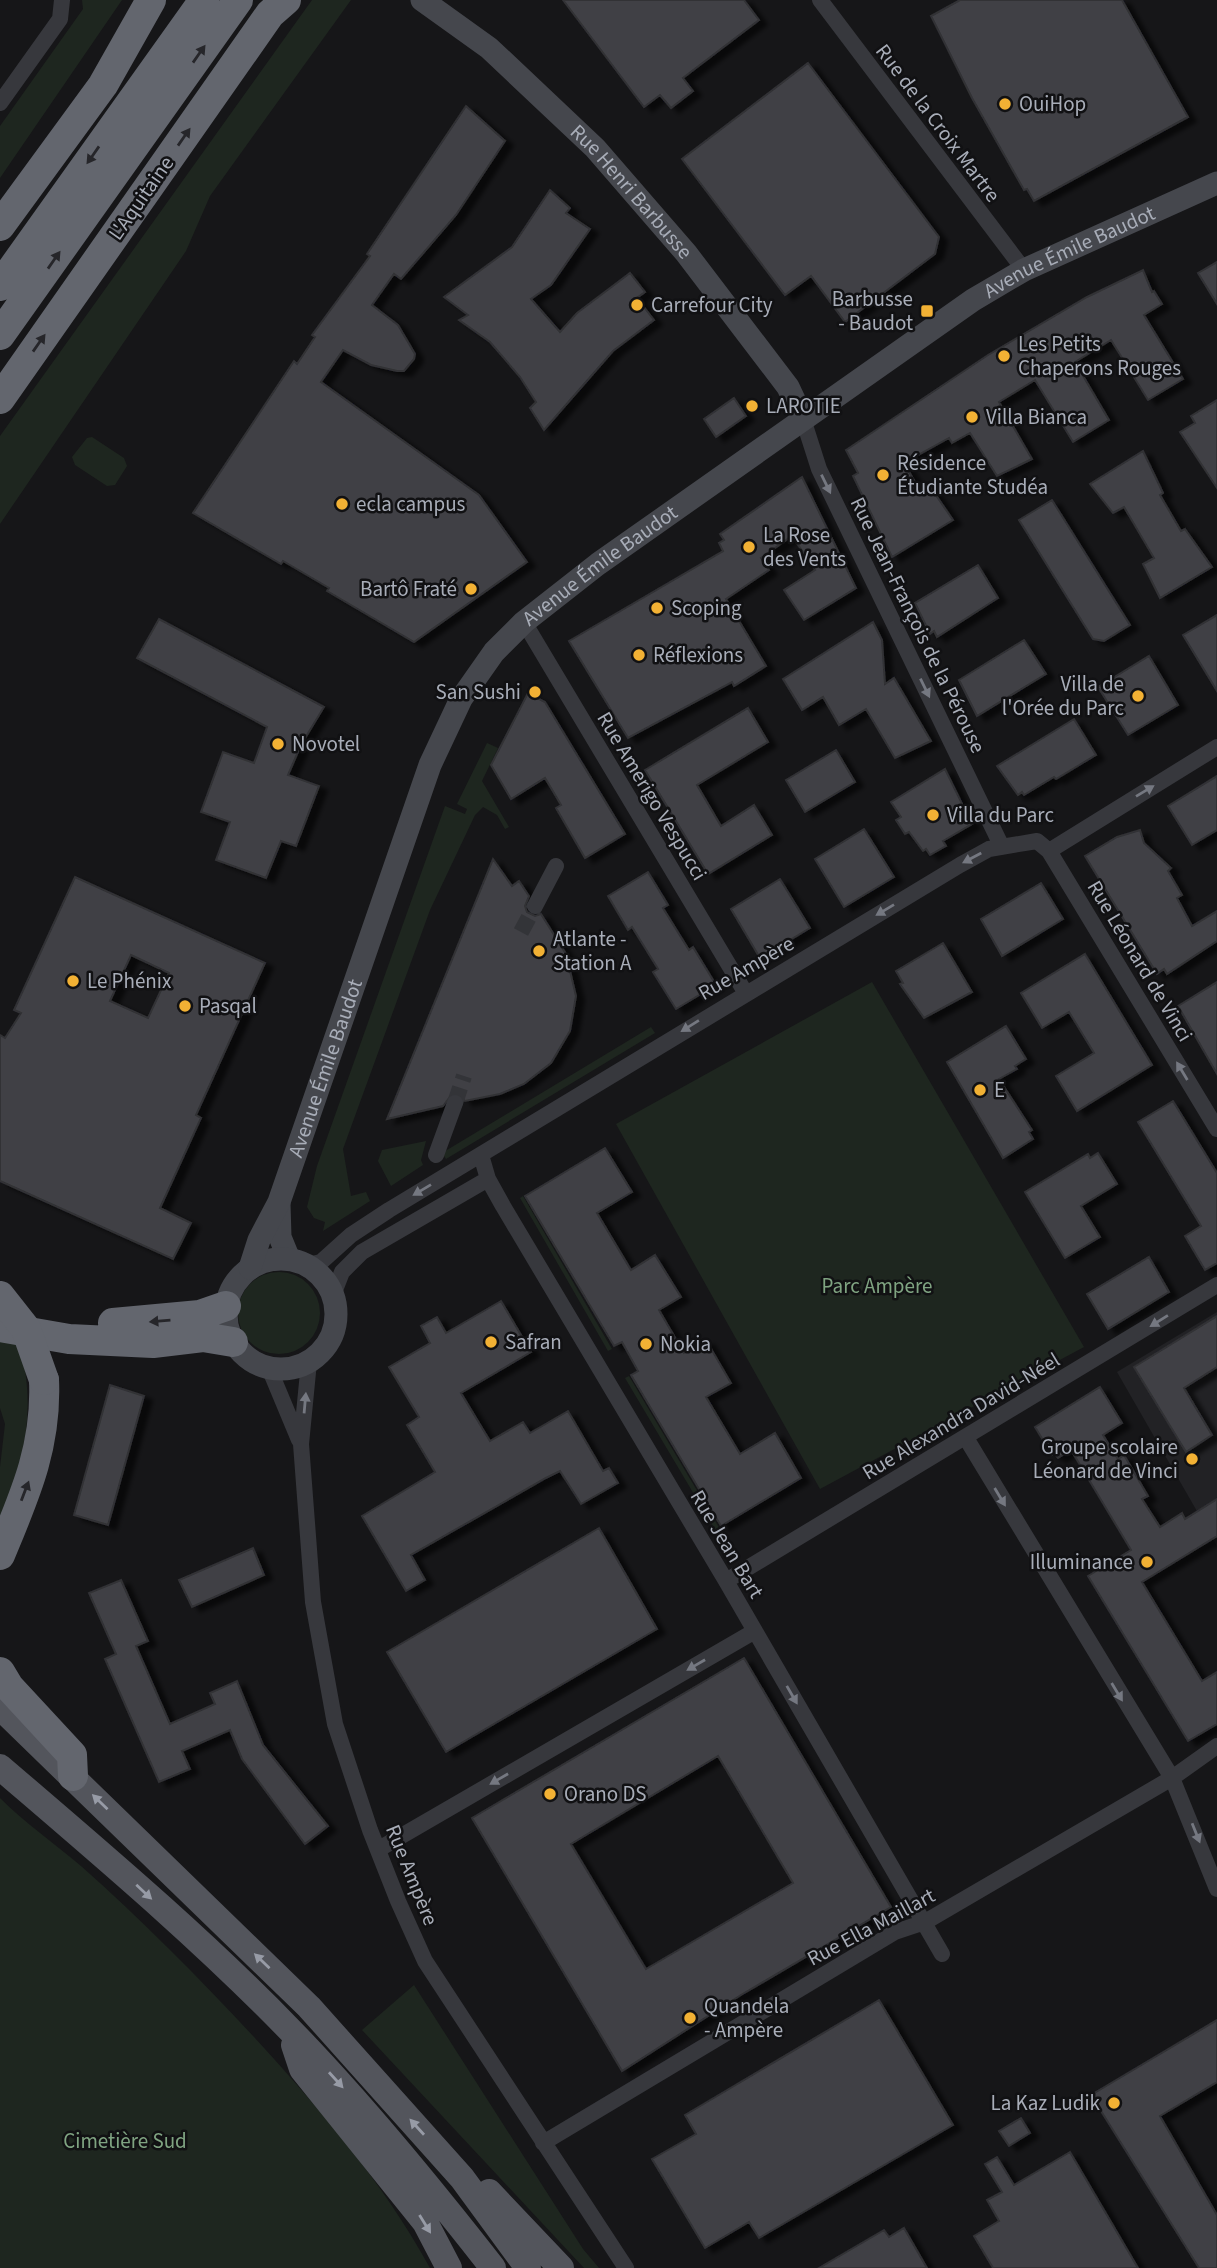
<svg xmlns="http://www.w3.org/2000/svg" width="1217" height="2268" font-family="'Source Sans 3',sans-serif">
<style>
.built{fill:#222225}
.green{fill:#1e261f}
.building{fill:#404145;stroke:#303034;stroke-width:2;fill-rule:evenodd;filter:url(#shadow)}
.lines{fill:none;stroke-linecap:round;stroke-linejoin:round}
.street-tunnel{stroke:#333438;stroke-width:16;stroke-dasharray:16 8;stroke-linecap:butt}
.street{stroke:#37383d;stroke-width:16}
.secondary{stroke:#45474d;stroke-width:23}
.primary{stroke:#53555c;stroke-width:26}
.highway{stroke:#63666e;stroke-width:30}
.highway-bridge{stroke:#63666e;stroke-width:30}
.oneway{fill:#26262a}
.oneway2{fill:#757881}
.oneway3{fill:#979ba6}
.poi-dot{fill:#f2b134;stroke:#111113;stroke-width:2.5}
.labels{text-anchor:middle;stroke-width:5;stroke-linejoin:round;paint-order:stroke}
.poi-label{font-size:21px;fill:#a8adb8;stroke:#111113;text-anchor:start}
.street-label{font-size:21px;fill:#a8adb8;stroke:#111113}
.park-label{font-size:21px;fill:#7fa381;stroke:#111113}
</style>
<defs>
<filter id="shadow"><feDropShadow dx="8" dy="4.5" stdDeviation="2" flood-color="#0009"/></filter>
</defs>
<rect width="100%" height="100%" fill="#161618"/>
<!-- built -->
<path class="built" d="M 1217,1312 L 1217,1546 L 1117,1372 Z"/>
<!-- green -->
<path class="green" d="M 82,0 L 122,0 L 0,178 L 0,126 L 83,9 Z
M 312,0 L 351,0 L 210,196 L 186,251 L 0,524 L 0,436 Z
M 92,437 L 124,458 L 127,466 L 115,485 L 107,486 L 75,465 L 72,457 L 87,438 Z
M 487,743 L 498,748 L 482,781 L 509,827 L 505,829 L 497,815 L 483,807 L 475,815 L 430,910 L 343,1149 L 351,1196 L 366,1192 L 370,1201 L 323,1231 L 325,1222 L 314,1218 L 307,1207 L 317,1166 L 445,806 L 465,814 L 467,809 L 457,804 Z
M 872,982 L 1084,1347 L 820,1489 L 616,1124 Z
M 651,1027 L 655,1033 L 446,1159 L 442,1153 Z
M 426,1141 L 421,1160 L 423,1165 L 391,1186 L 378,1161 L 382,1150 Z
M 523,1196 L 612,1349 L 608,1351 L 520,1198 Z
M238 1313a41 41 0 1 1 82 0a41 41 0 1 1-82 0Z
M 0,1339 L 19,1343 C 37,1404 25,1466 0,1524 L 0,1467 L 5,1424 L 0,1408 Z
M 629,1376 L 721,1531 L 717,1533 L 625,1378 Z
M 0,1798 C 25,1823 54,1843 81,1866 C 142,1920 199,1978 254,2037 C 320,2109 383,2182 430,2268 L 0,2268 Z
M 414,1985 L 583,2249 L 599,2268 L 584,2268 L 362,2030 Z"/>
<!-- building -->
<path class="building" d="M 563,0 L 744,0 L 759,20 L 683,78 L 693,91 L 671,108 L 660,95 L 644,107 Z
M 960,0 L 1122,0 L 1188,117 L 1034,201 L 1027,189 L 1024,190 L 972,98 L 931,16 Z
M 808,63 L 939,237 L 935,254 L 845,322 L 811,276 L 785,295 L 682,159 Z
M 466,106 L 505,141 L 456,215 L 401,279 L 394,274 L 372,305 L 398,325 L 415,354 L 414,359 L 404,371 L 397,371 L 371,365 L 343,350 L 321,382 L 479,495 L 527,562 L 414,642 L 327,591 L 329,588 L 283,561 L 281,564 L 193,513 L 294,361 L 297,364 L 315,337 L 312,335 L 370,256 L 367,254 Z
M 550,190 L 570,208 L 566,213 L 590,229 L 551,285 L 531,299 L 560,332 L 577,313 L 630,273 L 645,292 L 637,298 L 654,320 L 613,351 L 544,430 L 530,408 L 536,402 L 520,377 L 490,342 L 459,320 L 468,315 L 444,297 L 512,247 Z
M 1217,262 L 1217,304 L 1198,273 Z
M 1143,270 L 1152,292 L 1154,291 L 1162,304 L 1144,315 L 1183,379 L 1148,400 L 1111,340 L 1075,362 L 1109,420 L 1073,442 L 1035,380 L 999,402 L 1032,459 L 997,476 L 970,433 L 952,443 L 949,438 L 904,463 L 922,494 L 931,488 L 953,520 L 892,557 L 853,476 L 858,473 L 846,450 L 988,355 L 1087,297 Z
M 734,398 L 746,416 L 716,437 L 704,419 Z
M 1217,400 L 1217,488 L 1180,432 L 1195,423 L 1191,416 Z
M 1143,451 L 1163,493 L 1160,495 L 1181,531 L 1185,529 L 1212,567 L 1160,598 L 1143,564 L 1154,558 L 1124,507 L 1113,513 L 1090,484 Z
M 802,477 L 856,588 L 804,620 L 784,590 L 815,570 L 792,536 L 761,558 L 769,570 L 726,599 L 766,666 L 734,686 L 732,682 L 628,738 L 569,641 L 723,551 L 719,543 L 724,540 L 720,534 Z
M 1052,500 L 1130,625 L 1104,641 L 1093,639 L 1019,520 Z
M 978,565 L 998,598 L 937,637 L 934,631 L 930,634 L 915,603 Z
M 1217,615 L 1217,691 L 1183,635 Z
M 159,619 L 324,707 L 301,745 L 288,775 L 319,786 L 296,846 L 281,841 L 266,878 L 216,860 L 230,822 L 201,812 L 223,752 L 254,763 L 267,727 L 137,658 Z
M 873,622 L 882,640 L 885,684 L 894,678 L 931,741 L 895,758 L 866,709 L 839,725 L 823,697 L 802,710 L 783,679 Z
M 1024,640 L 1046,674 L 977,716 L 959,680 Z
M 1149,656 L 1178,705 L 1128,735 L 1098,687 Z
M 528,693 L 545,702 L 625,834 L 585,858 L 556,808 L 561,805 L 545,778 L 511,799 L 491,765 Z
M 748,708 L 768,742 L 697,785 L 721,826 L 754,805 L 772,835 L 708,874 L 645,770 Z
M 1074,719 L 1096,755 L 1056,779 L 1054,777 L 1024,795 L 1022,792 L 1018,795 L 997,766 Z
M 836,750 L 855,782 L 805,812 L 786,780 Z
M 945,769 L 972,824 L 943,841 L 946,846 L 930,855 L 926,849 L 923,851 L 909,832 L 905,834 L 896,820 L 901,817 L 891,802 Z
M 1217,776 L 1217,830 L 1192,845 L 1168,806 Z
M 864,829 L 894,877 L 844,907 L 815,859 Z
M 1140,830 L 1144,843 L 1171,868 L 1168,871 L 1182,895 L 1177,898 L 1192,926 L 1217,911 L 1217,941 L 1167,974 L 1164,969 L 1157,974 L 1085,856 L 1117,837 Z
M 493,859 L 512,886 L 519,881 L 529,896 L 525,906 L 527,912 L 535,916 L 541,914 L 566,954 L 576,996 L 570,1031 L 551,1063 L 524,1084 L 500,1094 L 465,1101 L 459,1093 L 453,1093 L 443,1106 L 387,1119 Z
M 648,872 L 668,905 L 663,908 L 689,950 L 693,947 L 716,985 L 676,1009 L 653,972 L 658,969 L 632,927 L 628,930 L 608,896 Z
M 75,877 L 265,963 L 196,1115 L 201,1118 L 160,1208 L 191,1223 L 173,1259 L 0,1181 L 0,1035 L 5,1038 L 21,1013 L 14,1010 ZM 131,955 L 169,973 L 148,1018 L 110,1001 Z
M 780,879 L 810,928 L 760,958 L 731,909 Z
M 1041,883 L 1063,919 L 1002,956 L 981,919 Z
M 943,943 L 972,992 L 924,1018 L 900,984 L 903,983 L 896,971 Z
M 1085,954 L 1152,1065 L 1077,1111 L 1056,1076 L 1094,1053 L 1069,1012 L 1042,1028 L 1021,993 Z
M 1217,982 L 1217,1074 L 1178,1006 Z
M 1006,1026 L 1026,1059 L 1015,1066 L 1017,1069 L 999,1079 L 1032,1130 L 1029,1132 L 1033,1139 L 1003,1158 L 947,1062 Z
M 1173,1101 L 1217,1173 L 1217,1263 L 1205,1270 L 1185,1236 L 1201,1226 L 1138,1122 Z
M 605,1148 L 632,1192 L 597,1213 L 631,1270 L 655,1255 L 681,1297 L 659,1310 L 684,1353 L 706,1340 L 731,1383 L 706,1397 L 740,1454 L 775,1433 L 801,1478 L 721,1526 L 631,1375 L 638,1371 L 622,1342 L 614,1346 L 525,1196 Z
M 1098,1153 L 1117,1184 L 1081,1206 L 1100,1237 L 1065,1258 L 1025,1192 L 1088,1154 L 1090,1158 Z
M 1149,1257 L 1169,1292 L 1108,1329 L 1087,1294 Z
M 501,1301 L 531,1352 L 461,1393 L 490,1441 L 523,1422 L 530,1433 L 568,1411 L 603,1471 L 609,1468 L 618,1483 L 581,1504 L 560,1471 L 546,1478 L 411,1555 L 425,1580 L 406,1591 L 362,1516 L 435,1472 L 407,1425 L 419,1417 L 389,1367 L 430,1343 L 421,1326 L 437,1317 L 446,1333 Z
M 1217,1316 L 1217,1367 L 1184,1388 L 1212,1435 L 1186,1452 L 1134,1367 Z
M 110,1385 L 144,1396 L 108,1525 L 74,1515 Z
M 1100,1387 L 1122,1423 L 1103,1435 L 1118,1459 L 1124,1455 L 1148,1496 L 1142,1499 L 1160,1527 L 1182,1513 L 1185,1519 L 1217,1499 L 1217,1536 L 1142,1582 L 1202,1681 L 1217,1672 L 1217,1724 L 1188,1741 L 1088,1576 L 1131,1550 L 1071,1450 L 1058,1458 L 1054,1453 L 1052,1455 L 1035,1427 Z
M 599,1528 L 657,1629 L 446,1752 L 387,1652 Z
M 253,1548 L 264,1575 L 192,1607 L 179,1580 Z
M 121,1580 L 148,1641 L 136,1646 L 170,1724 L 215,1704 L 210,1693 L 237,1681 L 263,1745 L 328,1826 L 305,1844 L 242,1759 L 230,1730 L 182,1751 L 190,1769 L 159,1782 L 105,1659 L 116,1654 L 89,1593 Z
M 744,1658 L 891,1907 L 741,1995 L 622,2071 L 472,1818 ZM 718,1756 L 793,1883 L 646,1969 L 571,1844 Z
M 879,2000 L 953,2125 L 759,2238 L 749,2222 L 705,2248 L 652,2159 L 696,2134 L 685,2115 Z
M 1217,2020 L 1217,2082 L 1160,2116 L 1217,2215 L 1217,2268 L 1199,2268 L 1091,2095 Z
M 1021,2118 L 1030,2133 L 1009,2146 L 999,2131 Z
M 1070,2152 L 1138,2268 L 993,2268 L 974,2236 L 999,2221 L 987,2200 L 1002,2192 L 985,2164 L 997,2157 L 1014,2185 Z
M 904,2228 L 927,2268 L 819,2268 L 884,2230 L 889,2237 Z"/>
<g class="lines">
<!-- street-tunnel -->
<path class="street-tunnel" d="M 521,932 L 535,906
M 455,1103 L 464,1076"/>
<!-- street -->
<path class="street" d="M 820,0 L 1024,270
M 0,103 L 60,19 L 62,0
M 803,419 L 819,469 L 1002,847
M 524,622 L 745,992
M 1049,851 L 1217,747
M 535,906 L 556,866
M 436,1155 L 455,1103
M 481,1155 L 488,1179 L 503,1206 L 726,1581 L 942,1954
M 307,1265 L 321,1262 L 351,1235 L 389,1210 L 960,865 L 989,849 L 1037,841 L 1049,851 L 1217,1129
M 333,1295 L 342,1272 L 362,1252 L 488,1179
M 309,1362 L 301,1444 L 313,1602 L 335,1724 L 370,1830 L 398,1901 L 425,1961 L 626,2268
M 269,1368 L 299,1440
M 966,1438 L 1172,1778 L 1217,1889
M 726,1581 L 1217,1285
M 379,1849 L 755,1631
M 543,2143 L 895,1932 L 925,1922 L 1172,1778 L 1217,1746"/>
<!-- secondary -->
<g class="secondary">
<path id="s1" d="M 422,0 L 489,48 L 595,148 L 686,253 L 788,387 L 803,419"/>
<path d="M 279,1204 L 280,1237 L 289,1259"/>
<circle cx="281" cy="1314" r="55"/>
<path id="s2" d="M 250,1268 L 259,1240 L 279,1202 L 430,765 L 461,699 L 494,652 L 524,622 L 598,564 L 973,300 L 1024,270 L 1217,183"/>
</g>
<!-- primary -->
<path class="primary" d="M 0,1707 L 309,2007 L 462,2178 L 528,2268
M 0,1767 C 99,1852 200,1937 290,2030 C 363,2105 429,2186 493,2268
M 294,2045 L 302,2069 L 425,2222 L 449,2268
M 489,2192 L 561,2268"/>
<!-- highway -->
<path class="highway" d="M 0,226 L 103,85 L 151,0
M 0,286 L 204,0
M 0,335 L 238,0
M 0,399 L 270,14 L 286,0
M 113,1323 L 200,1315 L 226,1306
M 0,1327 L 69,1339 L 153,1343 L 203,1337 L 233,1342
M 0,1555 C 25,1495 47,1446 44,1380
M 0,1672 L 9,1687 L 72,1755 L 73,1776"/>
<!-- highway-bridge -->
<path class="highway-bridge" d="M 0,1296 L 26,1329 L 44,1380"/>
</g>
<!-- one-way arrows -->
<defs><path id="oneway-solid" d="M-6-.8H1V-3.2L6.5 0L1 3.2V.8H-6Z" transform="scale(1.75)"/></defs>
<g class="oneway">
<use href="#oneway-solid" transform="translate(199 54) rotate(-55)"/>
<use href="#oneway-solid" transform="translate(184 137) rotate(-55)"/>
<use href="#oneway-solid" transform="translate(93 155) rotate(125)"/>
<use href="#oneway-solid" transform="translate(54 260) rotate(-55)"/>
<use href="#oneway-solid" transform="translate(39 343) rotate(-55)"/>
<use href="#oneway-solid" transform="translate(160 1321) rotate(175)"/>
<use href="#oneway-solid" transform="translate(25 1491) rotate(-69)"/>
</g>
<g class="oneway2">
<use href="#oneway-solid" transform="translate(826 484) rotate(64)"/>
<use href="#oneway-solid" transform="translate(925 688) rotate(64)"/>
<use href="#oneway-solid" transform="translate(1145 791) rotate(-31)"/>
<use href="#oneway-solid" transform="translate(972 858) rotate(152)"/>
<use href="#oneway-solid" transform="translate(885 910) rotate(149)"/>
<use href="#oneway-solid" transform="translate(690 1026) rotate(148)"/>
<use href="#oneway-solid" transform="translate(1182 1071) rotate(-121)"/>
<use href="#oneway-solid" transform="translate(422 1190) rotate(149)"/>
<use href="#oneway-solid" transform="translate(1159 1321) rotate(148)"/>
<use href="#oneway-solid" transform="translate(305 1403) rotate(-85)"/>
<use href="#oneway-solid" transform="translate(1000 1497) rotate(59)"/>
<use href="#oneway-solid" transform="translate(696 1665) rotate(150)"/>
<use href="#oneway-solid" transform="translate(1117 1692) rotate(59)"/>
<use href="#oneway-solid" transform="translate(792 1695) rotate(60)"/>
<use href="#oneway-solid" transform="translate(499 1779) rotate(150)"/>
<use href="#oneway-solid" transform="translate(1196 1833) rotate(68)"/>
</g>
<g class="oneway3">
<use href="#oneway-solid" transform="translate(100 1802) rotate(-136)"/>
<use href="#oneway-solid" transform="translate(144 1892) rotate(43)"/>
<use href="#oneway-solid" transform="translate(262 1961) rotate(-136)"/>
<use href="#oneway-solid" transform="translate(336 2080) rotate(48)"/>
<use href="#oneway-solid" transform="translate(417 2127) rotate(-132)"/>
<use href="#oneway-solid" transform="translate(425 2224) rotate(58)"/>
</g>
<!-- markers -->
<g class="poi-dot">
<circle cx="1005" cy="104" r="7"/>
<circle cx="637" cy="305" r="7"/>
<rect x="920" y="304" width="14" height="14" rx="3.5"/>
<circle cx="1004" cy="356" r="7"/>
<circle cx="752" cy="406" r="7"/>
<circle cx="972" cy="417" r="7"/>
<circle cx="883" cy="475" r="7"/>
<circle cx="342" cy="504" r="7"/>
<circle cx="749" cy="547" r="7"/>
<circle cx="471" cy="589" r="7"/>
<circle cx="657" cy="608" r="7"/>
<circle cx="639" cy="655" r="7"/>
<circle cx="535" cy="692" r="7"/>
<circle cx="1138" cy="696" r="7"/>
<circle cx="278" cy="744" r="7"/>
<circle cx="933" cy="815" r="7"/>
<circle cx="539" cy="951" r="7"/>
<circle cx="73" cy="981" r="7"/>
<circle cx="185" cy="1006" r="7"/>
<circle cx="980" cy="1090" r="7"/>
<circle cx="491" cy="1342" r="7"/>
<circle cx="646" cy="1344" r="7"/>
<circle cx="1192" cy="1459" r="7"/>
<circle cx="1147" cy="1562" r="7"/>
<circle cx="550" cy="1794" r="7"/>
<circle cx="690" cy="2018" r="7"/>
<circle cx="1114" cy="2103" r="7"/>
</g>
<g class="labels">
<!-- poi labels -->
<g class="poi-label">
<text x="1019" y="111">OuiHop</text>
<text x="913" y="306" text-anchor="end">Barbusse<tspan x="913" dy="24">- Baudot</tspan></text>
<text x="651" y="312">Carrefour City</text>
<text x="1018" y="351">Les Petits<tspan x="1018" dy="24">Chaperons Rouges</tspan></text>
<text x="766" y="413">LAROTIE</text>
<text x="986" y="424">Villa Bianca</text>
<text x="897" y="470">Résidence<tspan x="897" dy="24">Étudiante Studéa</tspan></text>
<text x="356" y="511">ecla campus</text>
<text x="763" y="542">La Rose<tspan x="763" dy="24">des Vents</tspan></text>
<text x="457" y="596" text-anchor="end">Bartô Fraté</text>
<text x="671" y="615">Scoping</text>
<text x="653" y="662">Réflexions</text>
<text x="1124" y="691" text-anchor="end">Villa de<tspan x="1124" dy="24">l'Orée du Parc</tspan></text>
<text x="521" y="699" text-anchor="end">San Sushi</text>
<text x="292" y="751">Novotel</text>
<text x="947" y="822">Villa du Parc</text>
<text x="553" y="946">Atlante -<tspan x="553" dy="24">Station A</tspan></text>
<text x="87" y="988">Le Phénix</text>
<text x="199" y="1013">Pasqal</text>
<text x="994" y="1097">E</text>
<text x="505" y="1349">Safran</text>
<text x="660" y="1351">Nokia</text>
<text x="1178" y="1454" text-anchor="end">Groupe scolaire<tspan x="1178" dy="24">Léonard de Vinci</tspan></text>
<text x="1133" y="1569" text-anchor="end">Illuminance</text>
<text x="564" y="1801">Orano DS</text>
<text x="704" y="2013">Quandela<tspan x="704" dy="24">- Ampère</tspan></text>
<text x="1100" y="2110" text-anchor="end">La Kaz Ludik</text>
</g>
<!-- street labels -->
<g class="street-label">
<text transform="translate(938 123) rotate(53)" y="7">Rue de la Croix Martre</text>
<text dy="7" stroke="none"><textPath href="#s1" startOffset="285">Rue Henri Barbusse</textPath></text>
<text transform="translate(141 198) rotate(-55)" y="7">L'Aquitaine</text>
<text dy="7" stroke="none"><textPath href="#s2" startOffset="1368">Avenue Émile Baudot</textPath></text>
<text dy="7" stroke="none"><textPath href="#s2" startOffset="802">Avenue Émile Baudot</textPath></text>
<text transform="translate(918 625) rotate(64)" y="7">Rue Jean-François de la Pérouse</text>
<text transform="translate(652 796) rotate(59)" y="7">Rue Amerigo Vespucci</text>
<text transform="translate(1140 961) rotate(59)" y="7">Rue Léonard de Vinci</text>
<text transform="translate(746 968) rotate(-30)" y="7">Rue Ampère</text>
<text dy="7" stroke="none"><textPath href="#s2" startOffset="214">Avenue Émile Baudot</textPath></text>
<text transform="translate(961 1416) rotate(-31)" y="7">Rue Alexandra David-Néel</text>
<text transform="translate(727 1544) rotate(59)" y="7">Rue Jean Bart</text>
<text transform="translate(412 1875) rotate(68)" y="7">Rue Ampère</text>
<text transform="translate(871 1927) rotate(-28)" y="7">Rue Ella Maillart</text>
</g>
<!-- park labels -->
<g class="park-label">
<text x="877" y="1293">Parc Ampère</text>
<text x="125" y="2148">Cimetière Sud</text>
</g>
</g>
</svg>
